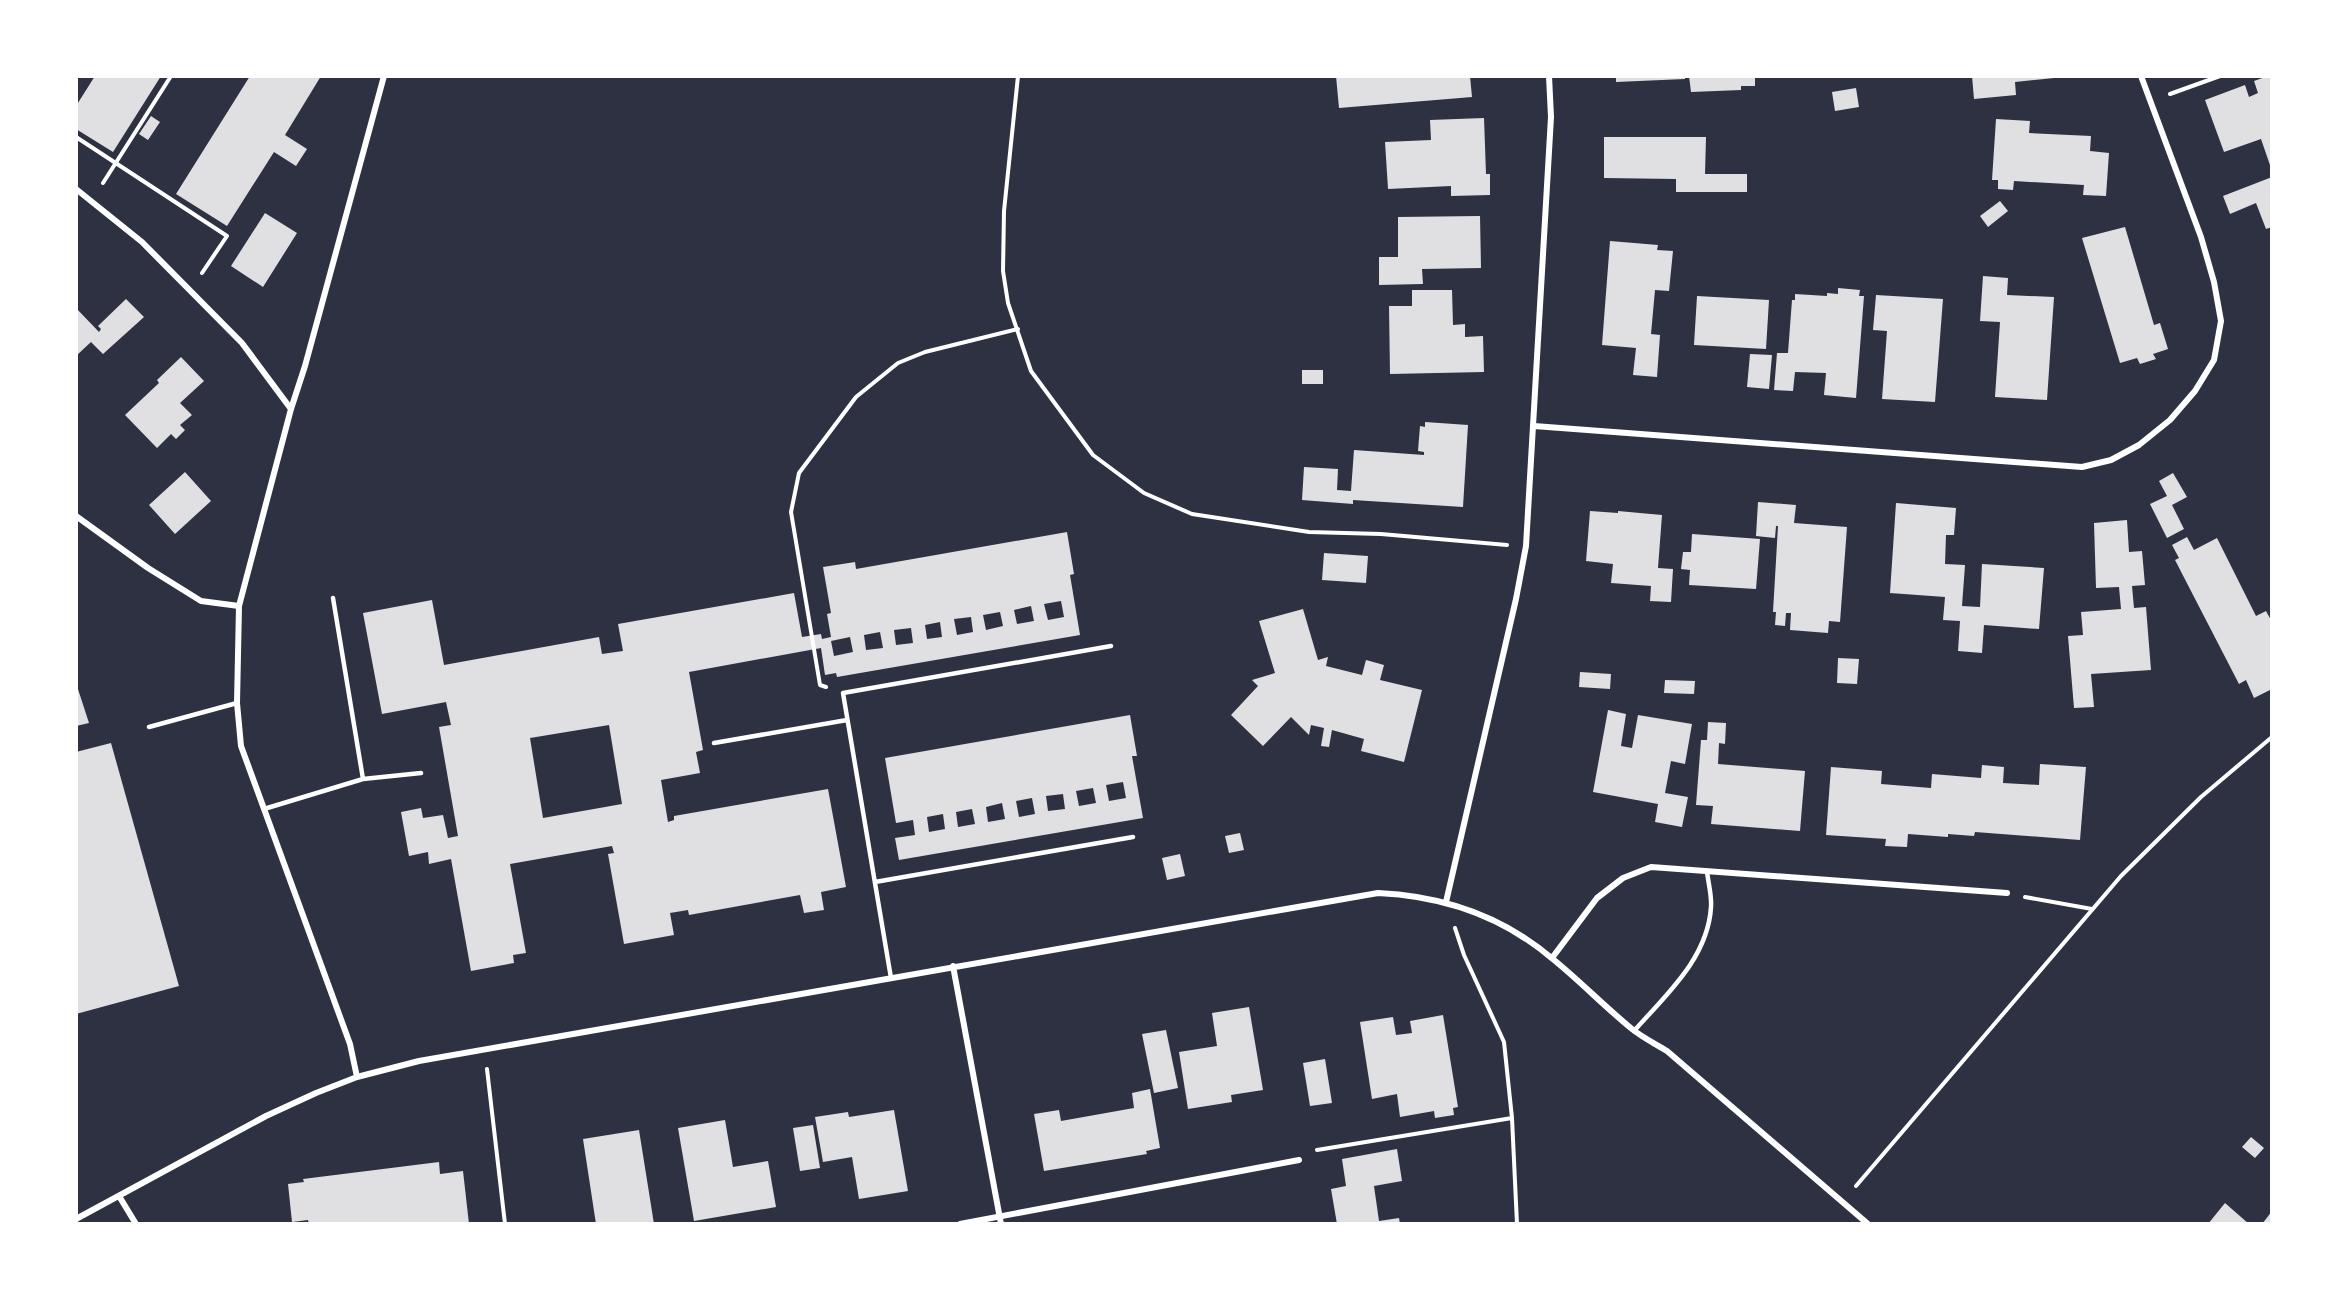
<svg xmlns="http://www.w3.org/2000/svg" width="2348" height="1300" font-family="Manrope,sans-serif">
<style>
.building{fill:#e0e0e3;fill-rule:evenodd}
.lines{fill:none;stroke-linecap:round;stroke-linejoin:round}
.path{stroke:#fff;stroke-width:4}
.service{stroke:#fff;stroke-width:4.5}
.minor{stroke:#fff;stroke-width:6}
</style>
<rect width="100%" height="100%" fill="#2d3142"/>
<!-- building -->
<path class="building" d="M 95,76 L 161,76 L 113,152 L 76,129 L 76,106 Z
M 250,76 L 321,76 L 285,135 L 307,149 L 296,166 L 274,152 L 227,226 L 176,194 Z
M 1336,76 L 1470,76 L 1472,97 L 1339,108 Z
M 1616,76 L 1685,76 L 1685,79 L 1616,82 Z
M 1689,76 L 1755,76 L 1755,86 L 1741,86 L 1741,90 L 1691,92 Z
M 1972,76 L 2054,76 L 2054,78 L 2015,82 L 2016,95 L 1974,99 Z
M 2268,76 L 2272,81 L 2271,168 L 2261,139 L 2224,152 L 2205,100 L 2245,85 L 2249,97 L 2258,93 L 2254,81 Z
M 1856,88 L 1859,107 L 1835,111 L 1832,92 Z
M 151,116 L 160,122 L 148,140 L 139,134 Z
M 1484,118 L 1486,174 L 1490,174 L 1490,195 L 1451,196 L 1451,186 L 1388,189 L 1385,142 L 1431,140 L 1430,120 Z
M 1996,119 L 2030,121 L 2029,133 L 2091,136 L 2090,151 L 2109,153 L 2106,196 L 2083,195 L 2084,185 L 2014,181 L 2013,190 L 1998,189 L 1998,180 L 1992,180 Z
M 1604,137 L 1706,137 L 1705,174 L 1747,174 L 1747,192 L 1676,192 L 1676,179 L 1604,178 Z
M 2272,177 L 2272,227 L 2266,229 L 2256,203 L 2230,214 L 2223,196 Z
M 2000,201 L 2008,211 L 1988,227 L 1980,216 Z
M 265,213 L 297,233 L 263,287 L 231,266 Z
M 1480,216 L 1481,268 L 1422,269 L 1423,284 L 1379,285 L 1379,257 L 1398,257 L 1398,217 Z
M 2125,227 L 2154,325 L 2160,323 L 2168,349 L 2153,354 L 2156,359 L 2140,364 L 2137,358 L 2120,363 L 2082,238 Z
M 1610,241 L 1658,245 L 1657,250 L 1673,251 L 1669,291 L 1655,290 L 1651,334 L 1660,335 L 1657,377 L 1633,375 L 1636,348 L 1602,345 Z
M 1983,276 L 2008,278 L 2007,295 L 2054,297 L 2047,400 L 1995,397 L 2000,322 L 1980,321 Z
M 1838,288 L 1860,290 L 1859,296 L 1864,296 L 1856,398 L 1824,395 L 1826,373 L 1795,372 L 1793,391 L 1774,390 L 1777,353 L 1788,353 L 1792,300 L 1795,300 L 1795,294 L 1827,296 L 1827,293 L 1838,294 Z
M 1412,290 L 1452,290 L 1453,325 L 1465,324 L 1465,337 L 1483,336 L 1484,372 L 1390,374 L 1389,306 L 1412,306 Z
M 1876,295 L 1943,299 L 1935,402 L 1882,399 L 1887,331 L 1873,330 Z
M 1697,296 L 1769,300 L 1766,349 L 1694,345 Z
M 126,299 L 144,317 L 103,354 L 91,342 L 76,356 L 76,308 L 99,332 L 101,329 L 98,326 Z
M 1750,354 L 1772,355 L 1769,389 L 1747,387 Z
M 181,357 L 204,381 L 180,403 L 192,415 L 180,425 L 185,430 L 176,439 L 171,434 L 157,448 L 125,415 L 159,383 L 157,380 Z
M 1302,370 L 1323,370 L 1323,384 L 1302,384 Z
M 1425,422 L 1468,425 L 1463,507 L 1353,500 L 1353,504 L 1302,500 L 1304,467 L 1338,469 L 1337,490 L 1351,491 L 1354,450 L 1424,455 L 1424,452 L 1418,451 L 1420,426 L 1425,427 Z
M 185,472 L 211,501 L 175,534 L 149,505 Z
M 2173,473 L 2187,497 L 2172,505 L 2184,529 L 2167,538 L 2150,504 L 2167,496 L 2159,481 Z
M 1758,502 L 1796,505 L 1794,523 L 1847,527 L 1840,622 L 1829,621 L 1828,633 L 1790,630 L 1791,613 L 1786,613 L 1785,626 L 1775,625 L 1776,612 L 1773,612 L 1778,526 L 1776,526 L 1775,538 L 1756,536 Z
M 1896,503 L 1956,508 L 1954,535 L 1946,535 L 1945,564 L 1965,565 L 1962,606 L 1980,607 L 1982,564 L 2044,568 L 2039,629 L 1984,625 L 1982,653 L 1958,651 L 1960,621 L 1943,620 L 1945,597 L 1890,593 Z
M 1590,511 L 1618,513 L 1618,511 L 1662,515 L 1658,568 L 1673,569 L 1671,602 L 1650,601 L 1651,586 L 1611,583 L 1613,564 L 1586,561 Z
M 2127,520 L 2129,552 L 2142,551 L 2145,585 L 2132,586 L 2134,608 L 2146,607 L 2151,670 L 2091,674 L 2094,707 L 2074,708 L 2068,636 L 2083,635 L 2081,612 L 2121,609 L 2119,587 L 2096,588 L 2094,523 Z
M 1067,532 L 1074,574 L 1070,575 L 1080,635 L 837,677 L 836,673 L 825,675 L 821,648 L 689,672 L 703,750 L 696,752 L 700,773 L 661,780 L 668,822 L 674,820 L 674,816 L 828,789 L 846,887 L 821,892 L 824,910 L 804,913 L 800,895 L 689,915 L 688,910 L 670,913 L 674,935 L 624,944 L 608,854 L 614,853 L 612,846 L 510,864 L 526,953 L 513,955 L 514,963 L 471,971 L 451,859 L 429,864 L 428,852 L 409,856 L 401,812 L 421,808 L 423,818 L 443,815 L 448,838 L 458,836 L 439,727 L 451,725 L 446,702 L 382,714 L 363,613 L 432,600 L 444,665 L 599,637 L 602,654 L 623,651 L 618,624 L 794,593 L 802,637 L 821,634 L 822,639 L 831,637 L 827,614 L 831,613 L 823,567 L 855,562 L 856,569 ZM 1061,601 L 1064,617 L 1048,620 L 1044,604 ZM 1031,606 L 1034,621 L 1017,624 L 1014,610 ZM 1000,612 L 1003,626 L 986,630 L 983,615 ZM 971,617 L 973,632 L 957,635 L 954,619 ZM 940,622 L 942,637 L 927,639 L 925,625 ZM 911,628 L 913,643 L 896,645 L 894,630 ZM 880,632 L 883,648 L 866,650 L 864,635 ZM 850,637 L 853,652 L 834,656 L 831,641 ZM 609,725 L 622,804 L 543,818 L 530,738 Z
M 1692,534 L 1760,539 L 1756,589 L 1689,585 L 1690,570 L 1681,569 L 1683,552 L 1691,552 Z
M 2187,537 L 2194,550 L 2217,538 L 2256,616 L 2266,611 L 2272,622 L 2272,689 L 2254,698 L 2246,680 L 2239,684 L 2175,560 L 2179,558 L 2172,545 Z
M 1324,553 L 1368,556 L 1366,583 L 1322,580 Z
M 1303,609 L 1318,660 L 1328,657 L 1326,666 L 1362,675 L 1366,660 L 1384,665 L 1380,680 L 1422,690 L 1404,762 L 1361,751 L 1364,739 L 1332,730 L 1329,747 L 1321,746 L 1324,728 L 1311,725 L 1309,735 L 1291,717 L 1263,746 L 1231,715 L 1258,686 L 1252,680 L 1275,673 L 1259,621 Z
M 1838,658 L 1859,659 L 1857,684 L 1837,683 Z
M 1580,672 L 1611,674 L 1610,689 L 1579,687 Z
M 1665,680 L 1695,681 L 1694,694 L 1664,693 Z
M 76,683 L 89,723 L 76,726 Z
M 1608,710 L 1626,714 L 1621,746 L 1632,748 L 1638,715 L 1692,724 L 1685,764 L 1671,761 L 1665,793 L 1688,797 L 1682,827 L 1655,822 L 1658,804 L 1593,792 Z
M 1130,715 L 1137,756 L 1132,756 L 1143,818 L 899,860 L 895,838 L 915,835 L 913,820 L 896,823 L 885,758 ZM 1123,782 L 1126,798 L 1109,801 L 1106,785 ZM 1093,788 L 1096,803 L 1079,806 L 1076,791 ZM 1063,794 L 1065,809 L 1048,811 L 1046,796 ZM 1032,798 L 1035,814 L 1019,817 L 1016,801 ZM 1002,803 L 1005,819 L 988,822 L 986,807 ZM 972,809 L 975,824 L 958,827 L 956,812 ZM 943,814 L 945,829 L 929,832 L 927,817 Z
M 1708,722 L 1726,723 L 1725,744 L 1719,743 L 1718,764 L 1805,771 L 1800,831 L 1711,824 L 1713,806 L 1696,805 L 1701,740 L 1707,740 Z
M 111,743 L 179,986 L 76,1014 L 76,752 Z
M 2040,764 L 2086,767 L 2080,840 L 1975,832 L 1974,836 L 1948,834 L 1948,837 L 1908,834 L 1907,847 L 1885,846 L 1886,839 L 1826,835 L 1831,767 L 1882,771 L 1881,784 L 1931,788 L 1932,774 L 1981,778 L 1982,765 L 2004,767 L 2003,783 L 2039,785 Z
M 1240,833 L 1244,850 L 1229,853 L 1225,836 Z
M 1180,854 L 1185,876 L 1167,880 L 1162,858 Z
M 1249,1007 L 1263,1090 L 1231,1095 L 1232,1102 L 1188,1109 L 1179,1052 L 1217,1046 L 1212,1013 Z
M 1443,1015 L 1458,1107 L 1453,1108 L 1454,1115 L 1435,1118 L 1434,1111 L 1400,1117 L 1397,1094 L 1372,1099 L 1360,1022 L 1393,1017 L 1396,1035 L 1412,1033 L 1410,1021 Z
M 1166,1030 L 1178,1088 L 1154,1093 L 1142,1034 Z
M 1325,1059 L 1332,1103 L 1310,1106 L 1303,1063 Z
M 1150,1089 L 1160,1148 L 1146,1151 L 1147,1154 L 1044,1171 L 1034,1114 L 1059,1110 L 1061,1121 L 1134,1108 L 1132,1093 Z
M 894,1110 L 908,1191 L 859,1199 L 852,1157 L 823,1162 L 815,1117 L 848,1112 L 849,1117 Z
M 725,1120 L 733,1167 L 768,1161 L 776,1207 L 694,1221 L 678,1128 Z
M 813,1125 L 820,1168 L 800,1171 L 793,1128 Z
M 639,1130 L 654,1224 L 596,1224 L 583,1139 Z
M 2251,1137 L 2264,1148 L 2255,1158 L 2242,1147 Z
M 1397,1149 L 1402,1181 L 1374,1186 L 1379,1221 L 1399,1218 L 1400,1224 L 1337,1224 L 1331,1189 L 1346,1186 L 1342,1159 Z
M 439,1162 L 440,1174 L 463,1171 L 469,1224 L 309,1224 L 308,1220 L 292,1222 L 288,1184 L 304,1182 L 303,1179 Z
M 2225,1203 L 2249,1224 L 2208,1224 Z
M 2272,1211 L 2272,1224 L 2262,1224 L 2269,1215 Z"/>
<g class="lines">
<!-- path -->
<path class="path" d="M 1018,76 L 1004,211 L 1003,271 L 1008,303 L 1031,371 L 1093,455 L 1144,493 L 1192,514 L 1309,532 L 1381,534 L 1507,545
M 2170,94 L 2220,76
M 76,137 L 227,236 L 202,273
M 103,183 L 171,76
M 826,687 L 820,685 L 791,512 L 799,473 L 856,397 L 898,363 L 925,352 L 1018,329
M 2025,897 L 2092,909
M 1455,928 L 1464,955 L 1504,1042 L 1512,1118 L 1517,1224
M 487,1069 L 505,1224
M 1317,1150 L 1512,1118
M 1856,1186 L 2121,876 L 2201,797 L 2272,737"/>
<!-- service -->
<path class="service" d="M 333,598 L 363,779
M 149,727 L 237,703
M 714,743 L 847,720
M 264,809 L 363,779 L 421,773
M 875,882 L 1133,837
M 891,978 L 843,693 L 1111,646
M 1634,1031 C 1666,995 1708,958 1711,907 C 1712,896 1708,882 1707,871"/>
<!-- minor -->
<path class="minor" d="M 76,189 L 142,242 L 242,343 L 291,409
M 1534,426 L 2082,467 L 2111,460 L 2139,445 L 2170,420 L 2195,391 L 2214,360 L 2221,321 L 2214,282 L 2201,237 L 2141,76
M 76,516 L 148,568 L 201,601 L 239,606
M 1446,902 L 1516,599 L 1526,546 L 1551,117 L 1549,76
M 1552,958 L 1597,898 L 1623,878 L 1651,867 L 2007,893
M 953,966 L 1001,1224
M 357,1077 L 350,1044 L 241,746 L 237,703 L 239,606 L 291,409 L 305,366 L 384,76
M 119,1196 L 136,1224
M 76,1219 L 266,1116 L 316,1093 L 357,1077 L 419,1061 L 1378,893 C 1444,896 1503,916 1554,960 C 1581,982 1605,1007 1632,1029 C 1643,1038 1656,1044 1667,1051 L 1868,1224
M 960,1224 L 1299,1160"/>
</g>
<!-- border -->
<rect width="2348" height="1300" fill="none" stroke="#ffffff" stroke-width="156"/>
</svg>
